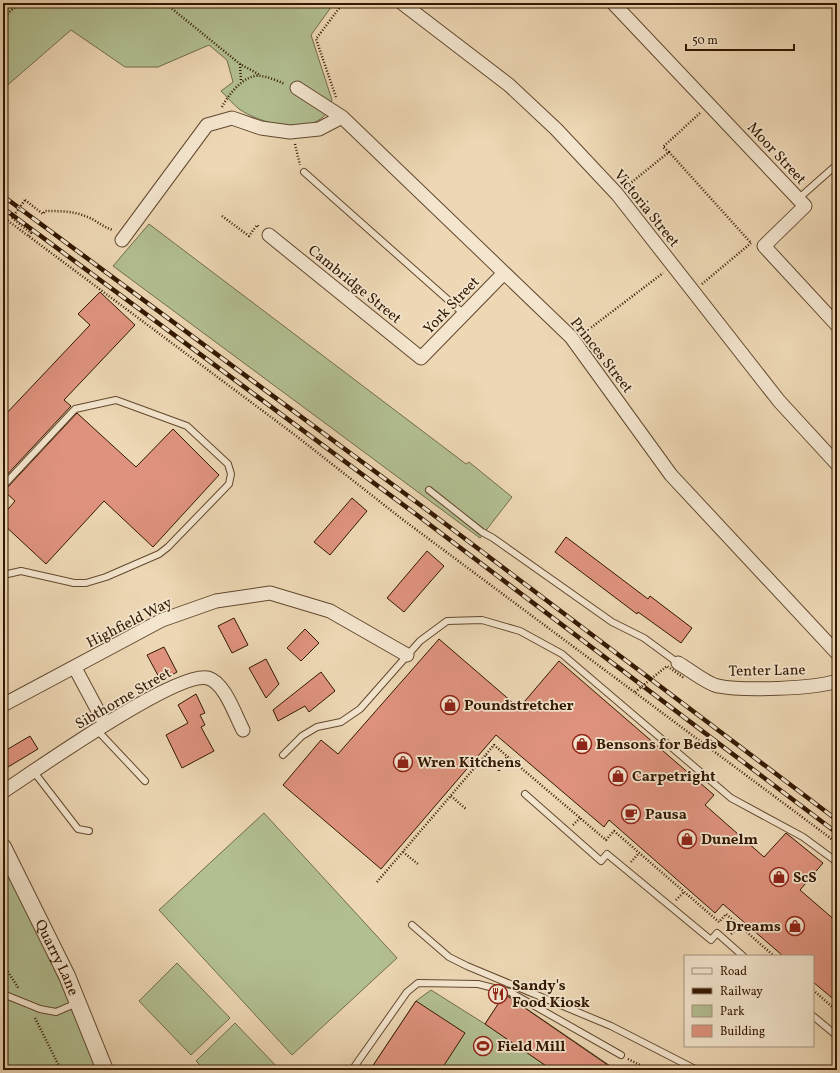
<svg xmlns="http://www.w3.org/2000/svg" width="840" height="1073" font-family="Vollkorn,serif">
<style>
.green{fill:#b2bf92;stroke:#726c4a}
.building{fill:#df937e;stroke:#331801}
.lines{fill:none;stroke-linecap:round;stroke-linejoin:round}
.service-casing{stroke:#62482e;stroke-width:8}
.minor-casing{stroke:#62482e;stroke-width:15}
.tertiary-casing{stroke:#62482e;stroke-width:18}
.path{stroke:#331801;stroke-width:2.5;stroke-dasharray:1 2;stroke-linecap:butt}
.service{stroke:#f3e5ce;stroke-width:6}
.minor{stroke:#f3e5ce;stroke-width:13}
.tertiary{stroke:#f3e5ce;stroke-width:16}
.rail-casing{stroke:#331801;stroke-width:4.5}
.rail{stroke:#f3e5ce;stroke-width:3;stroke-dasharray:9;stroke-linecap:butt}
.path-bridge{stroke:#331801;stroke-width:2.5;stroke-dasharray:1 2;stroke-linecap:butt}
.labels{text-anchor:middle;stroke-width:3.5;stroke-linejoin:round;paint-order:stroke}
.street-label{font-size:15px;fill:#331801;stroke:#f3e5ce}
.poi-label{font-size:15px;font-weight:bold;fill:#331801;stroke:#f3e5ce;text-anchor:start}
</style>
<rect width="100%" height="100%" fill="#edd7b4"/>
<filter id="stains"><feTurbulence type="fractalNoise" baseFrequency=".005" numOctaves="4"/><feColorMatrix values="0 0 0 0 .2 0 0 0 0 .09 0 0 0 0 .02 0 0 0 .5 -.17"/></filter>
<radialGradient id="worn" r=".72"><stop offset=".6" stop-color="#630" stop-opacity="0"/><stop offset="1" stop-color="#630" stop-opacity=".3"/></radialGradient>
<!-- green -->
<path class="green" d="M 3,3 L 334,3 L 311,35 L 332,100 C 331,104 329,111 326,114 C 306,137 260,123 239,109 C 233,104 227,97 221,91 L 233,82 L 227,60 L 209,45 L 158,67 L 125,67 L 71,30 L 3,89 Z
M 149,224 L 466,464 L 469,462 L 512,497 L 480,538 L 113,266 Z
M 264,813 L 397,958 L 292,1055 L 159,910 Z
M 3,861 L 75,1013 L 96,1070 L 3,1070 Z
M 177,963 L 230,1018 L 191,1055 L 139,1001 Z
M 431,990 L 485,1024 L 505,994 L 612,1067 L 610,1070 L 370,1070 L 416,1001 Z
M 235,1023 L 280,1070 L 205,1070 L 196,1061 Z"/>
<!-- building -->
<path class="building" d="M 100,292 L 135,325 L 64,400 L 71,406 L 3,479 L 3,417 L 90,325 L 78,314 Z
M 77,413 L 136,467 L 173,429 L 219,475 L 153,547 L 104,501 L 46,564 L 3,524 L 3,515 L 15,501 L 3,490 L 6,489 Z
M 352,498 L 367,511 L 330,555 L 314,542 Z
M 566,537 L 648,599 L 650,596 L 692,628 L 681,643 L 638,612 L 637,614 L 555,552 Z
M 427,551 L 444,566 L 404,612 L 387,598 Z
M 234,618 L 248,645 L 232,653 L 218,626 Z
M 305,629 L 319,643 L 301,661 L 287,648 Z
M 439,639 L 519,708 L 559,661 L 714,795 L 705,805 L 764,857 L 786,833 L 823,863 L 800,890 L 837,922 L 837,1002 L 813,982 L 813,956 L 783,956 L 723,904 L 715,913 L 609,820 L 604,827 L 496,735 L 381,869 L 283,785 L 321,740 L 338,754 Z
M 164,647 L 177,672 L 161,681 L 147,655 Z
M 266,659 L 279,684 L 266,698 L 249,668 Z
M 321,672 L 335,691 L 309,712 L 305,706 L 278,721 L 273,710 Z
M 196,694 L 205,713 L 200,715 L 205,725 L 201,727 L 214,751 L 182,768 L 166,735 L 188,723 L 178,705 Z
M 30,736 L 38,749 L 3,770 L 3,752 Z
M 504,995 L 509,997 L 615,1070 L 552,1070 L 485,1024 Z
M 416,1001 L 465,1033 L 441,1070 L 370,1070 Z"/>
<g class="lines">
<defs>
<path id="service" d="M 304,172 L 464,314
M 798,199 L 833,168 L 837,172
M 3,486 L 75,409 L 116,400 L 187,426 L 228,464 L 231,474 L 229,484 L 168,547 L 159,554 L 106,577 L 86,583 L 74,583 L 21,571 L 3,575
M 429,490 L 482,532 L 493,538 L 612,622 L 644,638 L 678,663
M 97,730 L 145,781
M 283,755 L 302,736 L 317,727 L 341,722 L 360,709 L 420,641 L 447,621 L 482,620 L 520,631 L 562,654 L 731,798 L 803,837 L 837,862
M 34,772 L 78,829 L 89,831
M 525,794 L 601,861 L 607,854 L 711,940 L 717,933 L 743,956
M 412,925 L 449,957 L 467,966 L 611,1026 L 697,1070
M 3,994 L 40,1009 L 56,1012 L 77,1003
M 813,1016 L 837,1036
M 352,1070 L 407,992 L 418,983 L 478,984 L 510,992 L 621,1055"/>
<path id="minor" d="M 402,3 L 509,85 L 556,129 L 617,194 L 779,401 L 837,464
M 613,3 L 805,206 L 764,246 L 837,325
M 297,88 L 342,117 L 571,337 L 671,475 L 837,653
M 269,235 L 421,358 L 504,273
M 122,240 L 207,125 L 232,118 L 261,128 L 290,132 L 319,129 L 342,117
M 678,663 C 689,669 707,684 718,686 C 742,691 814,689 837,681
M 75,668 L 105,724
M 3,705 L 162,620 L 216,601 L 270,593 L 330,611 L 407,655
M 4,791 C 36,770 177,670 208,678 C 225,683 235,715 243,730"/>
<g id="tertiary">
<path id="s1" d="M 3,847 L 67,976 L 105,1070"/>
</g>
</defs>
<!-- service casing -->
<use href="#service" class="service-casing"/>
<!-- minor casing -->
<use href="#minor" class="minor-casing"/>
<!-- tertiary casing -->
<use href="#tertiary" class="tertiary-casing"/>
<!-- path -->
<path class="path" d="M 165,3 L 240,64 L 260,75
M 3,18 L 19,3
M 240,64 L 241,82
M 336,97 L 316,39 L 343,3
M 222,107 C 228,95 245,73 261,76 C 269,77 278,81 285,84
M 295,144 L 300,165
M 669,152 L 751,243
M 627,186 L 669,152 L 663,147 L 700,113
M 25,200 L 43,214 L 45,211 C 58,211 73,211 85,216 C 95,219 102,227 113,230
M 222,216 L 249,236 L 257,225 L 259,227
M 3,217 L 295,435 L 402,519 L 837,843
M 12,218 L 31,233 L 29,236
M 702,284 L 751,243
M 584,333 L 663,273
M 486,755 L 499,767
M 499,771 L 499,767 L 507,757
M 451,796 L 466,809
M 573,825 L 580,818
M 403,852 L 418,864
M 631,862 L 639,853
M 377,882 L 494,745 L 606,840 L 614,831 L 719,922 L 726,914 L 774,956
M 676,900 L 684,892
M 731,934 L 739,926
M 3,964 L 19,989
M 813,990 L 837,1011
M 35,1018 L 61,1070
M 628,1059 L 650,1070"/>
<!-- service -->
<use href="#service" class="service"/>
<!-- minor -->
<use href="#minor" class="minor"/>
<!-- tertiary -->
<use href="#tertiary" class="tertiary"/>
<defs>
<path id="rail" d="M 3,196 L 423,507 L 837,820
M 3,208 L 417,515 L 837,833"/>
</defs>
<!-- rail casing -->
<use href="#rail" class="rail-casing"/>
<!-- rail -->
<use href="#rail" class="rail"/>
<!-- path-bridge -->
<path class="path-bridge" d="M 12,218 L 25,200
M 635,692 L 667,666 L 684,678"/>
</g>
<!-- icons -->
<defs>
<symbol id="shop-ring" viewBox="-11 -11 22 22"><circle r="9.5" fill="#f3e5ce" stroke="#8f2418" stroke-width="1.5"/><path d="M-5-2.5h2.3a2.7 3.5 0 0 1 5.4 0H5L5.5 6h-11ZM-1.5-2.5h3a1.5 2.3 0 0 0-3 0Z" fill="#8f2418"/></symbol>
<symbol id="cafe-ring" viewBox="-11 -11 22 22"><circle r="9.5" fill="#f3e5ce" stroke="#8f2418" stroke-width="1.5"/><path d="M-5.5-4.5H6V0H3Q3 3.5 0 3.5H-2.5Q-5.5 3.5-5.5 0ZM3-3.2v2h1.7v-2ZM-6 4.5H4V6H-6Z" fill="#8f2418"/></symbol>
<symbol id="restaurant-ring" viewBox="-11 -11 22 22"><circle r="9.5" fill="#f3e5ce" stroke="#8f2418" stroke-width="1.5"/><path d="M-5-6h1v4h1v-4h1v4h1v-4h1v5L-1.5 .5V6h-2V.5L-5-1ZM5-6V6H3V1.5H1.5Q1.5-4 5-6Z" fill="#8f2418"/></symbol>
<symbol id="stadium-ring" viewBox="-11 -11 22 22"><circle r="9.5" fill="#f3e5ce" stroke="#8f2418" stroke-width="1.5"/><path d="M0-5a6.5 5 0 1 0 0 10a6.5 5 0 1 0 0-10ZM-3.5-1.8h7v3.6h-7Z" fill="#8f2418"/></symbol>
</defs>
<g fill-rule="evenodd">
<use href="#shop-ring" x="439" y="694" width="22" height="22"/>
<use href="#shop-ring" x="571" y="733" width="22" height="22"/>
<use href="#shop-ring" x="392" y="751" width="22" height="22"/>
<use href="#shop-ring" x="607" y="765" width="22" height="22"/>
<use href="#cafe-ring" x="620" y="803" width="22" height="22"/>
<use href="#shop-ring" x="676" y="828" width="22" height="22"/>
<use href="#shop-ring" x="768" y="866" width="22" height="22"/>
<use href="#shop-ring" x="784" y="915" width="22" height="22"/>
<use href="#restaurant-ring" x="487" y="983" width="22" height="22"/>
<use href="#stadium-ring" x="472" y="1035" width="22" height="22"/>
</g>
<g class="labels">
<!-- street labels -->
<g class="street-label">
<text transform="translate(777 153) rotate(47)" y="5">Moor Street</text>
<text transform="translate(647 208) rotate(51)" y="5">Victoria Street</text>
<text transform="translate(355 284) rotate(39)" y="5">Cambridge Street</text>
<text transform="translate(451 305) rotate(-46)" y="5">York Street</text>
<text transform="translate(602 355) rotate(52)" y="5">Princes Street</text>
<text transform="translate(129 622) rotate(-27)" y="5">Highfield Way</text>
<text transform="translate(767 670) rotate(-1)" y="5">Tenter Lane</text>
<text transform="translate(123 698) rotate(-30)" y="5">Sibthorne Street</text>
<text dy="5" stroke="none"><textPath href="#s1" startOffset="123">Quarry Lane</textPath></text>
</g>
<!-- poi labels -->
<g class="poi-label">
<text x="464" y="710">Poundstretcher</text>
<text x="596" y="749">Bensons for Beds</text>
<text x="417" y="767">Wren Kitchens</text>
<text x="632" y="781">Carpetright</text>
<text x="645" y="819">Pausa</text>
<text x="701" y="844">Dunelm</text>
<text x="793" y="882">ScS</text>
<text x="781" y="931" text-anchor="end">Dreams</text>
<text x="512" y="990">Sandy's<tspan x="512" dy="17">Food Kiosk</tspan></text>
<text x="497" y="1051">Field Mill</text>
</g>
</g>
<!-- margin -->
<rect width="840" height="1073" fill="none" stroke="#edd7b4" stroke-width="16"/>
<rect x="4" y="4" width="832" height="1065" fill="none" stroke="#331801" stroke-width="2"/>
<rect x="8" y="8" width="824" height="1057" fill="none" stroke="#331801"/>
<!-- legend -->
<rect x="684" y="955" width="130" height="92" fill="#f3e5ce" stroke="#a6937c"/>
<rect x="692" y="968" width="20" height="6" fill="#f3e5ce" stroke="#a6937c"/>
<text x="720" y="975" font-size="12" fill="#331801">Road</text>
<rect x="692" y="988" width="20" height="6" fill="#331801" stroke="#a6937c"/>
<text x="720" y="995" font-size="12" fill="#331801">Railway</text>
<rect x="692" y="1005" width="20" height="12" fill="#b2bf92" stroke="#a6937c"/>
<text x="720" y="1015" font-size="12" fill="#331801">Park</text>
<rect x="692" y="1025" width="20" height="12" fill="#df937e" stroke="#a6937c"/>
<text x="720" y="1035" font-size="12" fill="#331801">Building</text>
<!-- scale -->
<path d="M686 44v6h108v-6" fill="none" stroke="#331801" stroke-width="2"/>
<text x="692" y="44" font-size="12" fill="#331801" stroke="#f3e5ce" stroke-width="3" paint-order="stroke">50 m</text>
<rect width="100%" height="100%" filter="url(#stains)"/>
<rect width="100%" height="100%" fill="url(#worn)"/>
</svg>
